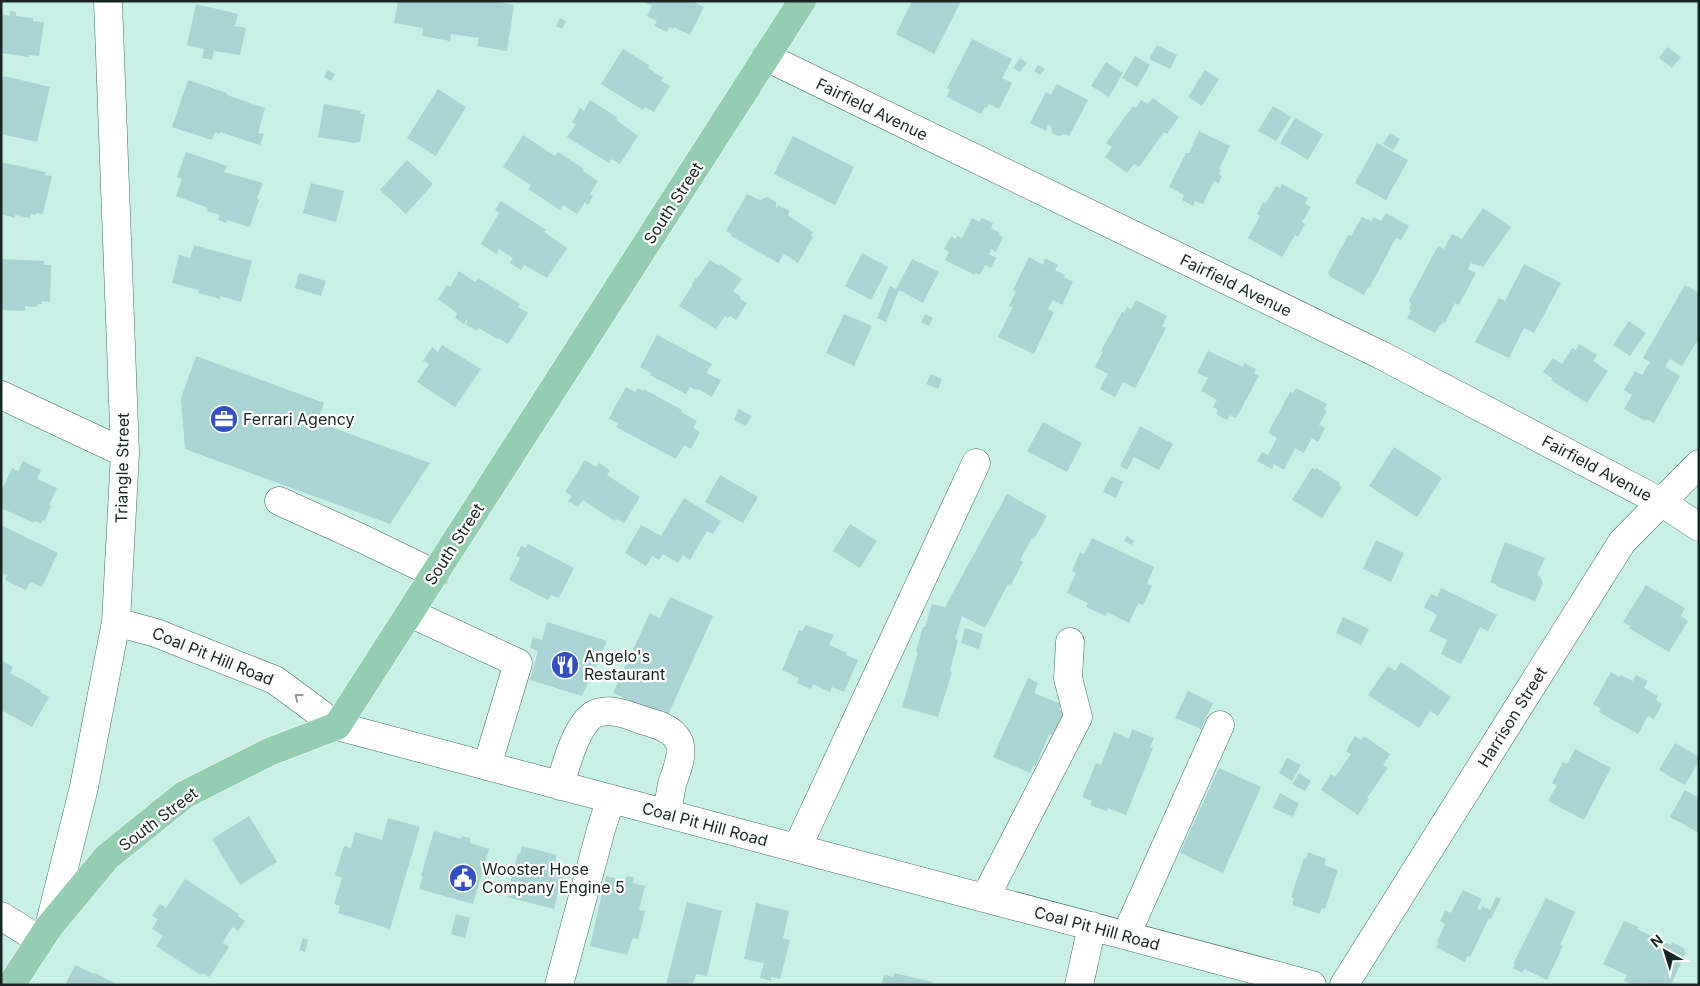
<svg xmlns="http://www.w3.org/2000/svg" width="1700" height="986" font-family="Inter,sans-serif">
<style>
.building{fill:#aad3d3}
.lines{fill:none;stroke-linecap:round;stroke-linejoin:round}
.minor-casing{stroke:#476a62;stroke-width:29}
.major-casing{stroke:#fff;stroke-width:29}
.minor{stroke:#fff;stroke-width:28}
.major{stroke:#94cdb2;stroke-width:28}
.oneway{stroke:#979d9c}
.labels{text-anchor:middle;stroke-width:4.5;stroke-linejoin:round;paint-order:stroke}
.street-label{font-size:16px;fill:#172623;stroke:#fff}
.poi-label{font-size:16px;fill:#172623;stroke:#fff;text-anchor:start}
</style>
<rect width="100%" height="100%" fill="#c8f0e6"/>
<!-- building -->
<path class="building" d="M 398,1 L 495,1 L 514,5 L 507,51 L 477,46 L 479,38 L 451,34 L 450,41 L 422,36 L 423,28 L 394,23 Z
M 642,1 L 692,1 L 704,7 L 690,35 L 674,27 L 673,29 L 669,27 L 667,32 L 654,26 L 657,21 L 647,16 L 652,6 Z
M 912,1 L 961,1 L 934,54 L 896,34 Z
M 196,4 L 238,14 L 235,26 L 246,28 L 240,55 L 214,51 L 212,60 L 202,58 L 204,49 L 187,45 Z
M 10,11 L 16,12 L 16,16 L 33,18 L 33,21 L 44,22 L 39,56 L 29,55 L 29,57 L 1,53 L 1,14 L 10,16 Z
M 560,18 L 566,21 L 562,29 L 556,26 Z
M 972,39 L 1012,59 L 1002,78 L 1012,83 L 999,109 L 989,104 L 987,108 L 985,107 L 981,114 L 947,97 L 950,90 L 947,88 Z
M 1157,45 L 1177,55 L 1170,69 L 1149,59 Z
M 1667,47 L 1681,57 L 1672,68 L 1659,58 Z
M 623,49 L 649,65 L 648,68 L 663,78 L 661,81 L 670,86 L 654,112 L 645,107 L 643,110 L 601,84 Z
M 1135,56 L 1150,65 L 1137,87 L 1122,78 Z
M 1020,58 L 1027,63 L 1020,72 L 1013,68 Z
M 1106,62 L 1123,73 L 1109,97 L 1091,86 Z
M 1038,65 L 1045,69 L 1040,75 L 1034,71 Z
M 328,70 L 335,74 L 331,81 L 324,77 Z
M 1205,70 L 1219,79 L 1202,106 L 1188,97 Z
M 4,76 L 50,87 L 37,142 L 1,134 L 1,77 L 3,78 Z
M 188,80 L 227,93 L 227,95 L 265,108 L 258,133 L 264,134 L 260,145 L 220,132 L 219,134 L 215,132 L 212,140 L 172,127 Z
M 1057,84 L 1088,100 L 1069,136 L 1065,134 L 1059,136 L 1052,133 L 1051,126 L 1048,125 L 1046,131 L 1030,123 L 1046,92 L 1051,95 Z
M 438,89 L 466,107 L 436,156 L 407,138 Z
M 1153,98 L 1179,117 L 1167,134 L 1164,132 L 1139,167 L 1134,164 L 1127,173 L 1105,157 L 1112,147 L 1106,143 L 1133,106 L 1136,108 L 1141,100 L 1148,104 Z
M 590,100 L 617,117 L 616,120 L 638,136 L 620,164 L 611,159 L 609,163 L 567,137 L 576,124 L 572,122 L 580,108 L 584,111 Z
M 324,104 L 361,111 L 360,114 L 365,114 L 360,142 L 356,142 L 355,143 L 318,137 Z
M 1273,106 L 1291,117 L 1276,141 L 1258,131 Z
M 1295,118 L 1323,134 L 1308,160 L 1280,143 Z
M 1199,131 L 1230,146 L 1219,169 L 1221,170 L 1219,174 L 1222,176 L 1219,183 L 1214,181 L 1203,204 L 1195,201 L 1193,206 L 1182,200 L 1184,195 L 1169,187 L 1186,153 L 1189,153 Z
M 1390,133 L 1400,139 L 1393,150 L 1383,144 Z
M 523,135 L 555,156 L 558,152 L 584,169 L 583,171 L 598,181 L 590,194 L 593,196 L 588,205 L 585,202 L 577,214 L 563,205 L 560,210 L 528,189 L 531,185 L 503,167 Z
M 793,136 L 854,167 L 835,205 L 774,174 Z
M 1377,143 L 1408,160 L 1386,200 L 1355,183 Z
M 186,152 L 227,166 L 224,172 L 263,183 L 257,198 L 259,200 L 250,226 L 249,227 L 227,220 L 226,223 L 218,220 L 220,215 L 207,211 L 208,208 L 176,196 L 182,179 L 177,177 Z
M 407,160 L 433,184 L 406,214 L 380,190 Z
M 1,162 L 46,172 L 45,175 L 52,176 L 43,214 L 36,213 L 36,215 L 31,214 L 30,218 L 15,215 L 15,218 L 1,214 Z
M 311,183 L 344,191 L 336,222 L 303,213 Z
M 1282,184 L 1308,198 L 1305,204 L 1311,207 L 1302,222 L 1305,224 L 1298,237 L 1295,235 L 1282,257 L 1248,238 L 1260,216 L 1257,214 L 1263,202 L 1266,203 L 1276,186 L 1280,188 Z
M 747,194 L 759,200 L 759,199 L 762,201 L 762,199 L 768,197 L 776,202 L 776,209 L 778,205 L 790,211 L 788,215 L 813,232 L 811,236 L 813,237 L 798,263 L 784,254 L 778,263 L 731,236 L 732,234 L 726,231 Z
M 501,201 L 546,230 L 544,232 L 567,248 L 547,278 L 524,265 L 521,270 L 510,263 L 513,258 L 499,249 L 496,254 L 481,244 L 499,213 L 495,210 Z
M 1483,208 L 1511,227 L 1483,267 L 1471,263 L 1468,269 L 1476,273 L 1459,305 L 1455,303 L 1445,323 L 1443,322 L 1441,325 L 1440,325 L 1435,333 L 1407,318 L 1411,311 L 1409,309 L 1411,305 L 1409,300 L 1438,246 L 1444,249 L 1452,234 L 1462,239 Z
M 1386,213 L 1409,226 L 1401,240 L 1396,238 L 1369,288 L 1368,287 L 1364,295 L 1331,277 L 1328,273 L 1348,235 L 1351,236 L 1362,217 L 1371,221 L 1374,217 L 1381,221 Z
M 972,218 L 980,222 L 982,218 L 993,223 L 991,228 L 1000,233 L 999,235 L 1003,237 L 996,252 L 991,249 L 989,254 L 996,258 L 991,268 L 985,265 L 980,275 L 975,273 L 975,275 L 945,260 L 949,252 L 944,249 L 951,236 L 956,239 L 957,236 L 962,238 Z
M 194,245 L 252,261 L 241,302 L 220,296 L 220,299 L 198,293 L 199,290 L 172,283 L 179,255 L 190,258 Z
M 862,253 L 888,267 L 871,300 L 845,286 Z
M 1029,257 L 1043,265 L 1045,258 L 1058,265 L 1055,270 L 1065,275 L 1064,277 L 1073,282 L 1062,305 L 1053,300 L 1048,309 L 1054,312 L 1034,354 L 998,337 L 1013,307 L 1009,306 L 1016,291 L 1013,290 Z
M 1,259 L 44,261 L 44,265 L 51,265 L 50,302 L 42,301 L 42,304 L 38,304 L 37,307 L 25,306 L 25,311 L 1,310 Z
M 912,259 L 939,272 L 923,303 L 899,290 L 886,322 L 877,318 L 890,286 L 896,289 Z
M 710,260 L 719,266 L 720,264 L 742,279 L 733,291 L 741,297 L 740,299 L 747,303 L 736,320 L 730,316 L 728,318 L 725,316 L 716,329 L 679,306 L 692,286 L 693,282 L 696,278 L 698,277 Z
M 1524,264 L 1561,283 L 1534,333 L 1524,328 L 1509,358 L 1475,342 L 1499,298 L 1505,301 Z
M 459,271 L 475,282 L 478,278 L 520,304 L 518,307 L 528,313 L 508,344 L 498,338 L 497,339 L 479,328 L 477,331 L 465,324 L 468,321 L 466,320 L 464,324 L 455,318 L 457,314 L 456,312 L 438,299 L 447,285 L 450,287 Z
M 299,273 L 326,281 L 321,296 L 295,288 Z
M 1685,285 L 1699,293 L 1699,338 L 1682,366 L 1670,359 L 1667,363 L 1665,367 L 1680,376 L 1654,423 L 1646,419 L 1645,421 L 1624,409 L 1632,395 L 1624,390 L 1635,371 L 1642,375 L 1650,362 L 1643,358 Z
M 1136,300 L 1167,316 L 1162,326 L 1166,328 L 1135,388 L 1123,382 L 1115,397 L 1100,389 L 1108,374 L 1095,367 L 1103,352 L 1101,351 L 1122,312 L 1124,313 L 1127,307 L 1131,309 Z
M 844,314 L 872,326 L 854,366 L 826,353 Z
M 925,314 L 933,318 L 929,326 L 921,322 Z
M 1629,321 L 1646,333 L 1630,356 L 1613,345 Z
M 657,335 L 712,364 L 706,373 L 721,380 L 712,397 L 698,389 L 697,390 L 690,387 L 686,394 L 650,375 L 651,373 L 640,367 Z
M 1579,344 L 1597,355 L 1593,361 L 1608,371 L 1587,403 L 1551,380 L 1552,378 L 1543,372 L 1553,358 L 1562,364 L 1572,348 L 1576,350 Z
M 442,345 L 481,369 L 455,407 L 417,382 L 429,364 L 423,361 L 432,347 L 438,352 Z
M 1208,351 L 1243,367 L 1244,363 L 1256,369 L 1254,373 L 1259,376 L 1236,418 L 1230,415 L 1227,420 L 1216,414 L 1218,410 L 1213,407 L 1217,400 L 1201,391 L 1208,378 L 1197,373 Z
M 196,356 L 324,403 L 317,422 L 430,463 L 390,524 L 185,449 L 181,398 Z
M 931,374 L 942,379 L 938,389 L 926,384 Z
M 626,387 L 635,392 L 638,388 L 643,391 L 644,389 L 682,410 L 681,412 L 697,421 L 693,428 L 700,432 L 691,449 L 684,445 L 676,459 L 616,427 L 618,424 L 609,418 Z
M 1296,388 L 1327,404 L 1324,410 L 1327,411 L 1319,425 L 1325,428 L 1318,442 L 1312,438 L 1304,453 L 1295,448 L 1284,470 L 1274,464 L 1272,469 L 1257,461 L 1262,452 L 1268,455 L 1277,438 L 1268,433 L 1290,392 L 1293,393 Z
M 739,409 L 752,416 L 746,426 L 734,420 Z
M 1043,422 L 1082,443 L 1067,472 L 1027,451 Z
M 1140,426 L 1173,444 L 1159,470 L 1134,457 L 1127,470 L 1120,466 Z
M 1394,447 L 1442,478 L 1417,517 L 1369,486 Z
M 585,460 L 596,467 L 599,463 L 610,470 L 607,475 L 640,497 L 624,523 L 616,519 L 615,521 L 583,500 L 578,507 L 568,501 L 572,496 L 565,492 Z
M 23,461 L 41,470 L 37,479 L 57,488 L 49,505 L 51,506 L 45,521 L 43,520 L 41,524 L 35,521 L 34,523 L 1,508 L 1,492 L 12,468 L 18,471 Z
M 1312,468 L 1315,470 L 1316,468 L 1340,483 L 1339,485 L 1342,487 L 1322,518 L 1292,500 Z
M 720,475 L 758,497 L 743,523 L 705,502 Z
M 1111,476 L 1123,482 L 1116,498 L 1103,492 Z
M 1007,494 L 1047,516 L 1034,539 L 1032,538 L 1020,560 L 1023,562 L 1011,585 L 1008,584 L 985,628 L 962,616 L 955,639 L 958,640 L 950,671 L 952,672 L 938,717 L 902,707 L 918,652 L 916,651 L 923,627 L 925,627 L 932,604 L 945,607 Z
M 684,498 L 721,521 L 713,534 L 707,531 L 690,560 L 683,555 L 678,563 L 663,554 L 659,560 L 652,556 L 646,566 L 625,553 L 641,525 L 661,536 Z
M 850,524 L 877,541 L 860,568 L 833,551 Z
M 1,525 L 58,553 L 42,587 L 30,582 L 26,590 L 5,580 L 7,575 L 1,573 Z
M 1127,536 L 1134,541 L 1132,545 L 1124,541 Z
M 1092,538 L 1154,567 L 1147,584 L 1152,586 L 1143,605 L 1138,603 L 1129,623 L 1107,612 L 1106,616 L 1086,607 L 1088,603 L 1067,593 L 1076,573 L 1072,571 L 1080,552 L 1084,554 Z
M 1376,540 L 1404,553 L 1391,582 L 1363,569 Z
M 1505,542 L 1545,558 L 1537,575 L 1540,576 L 1543,583 L 1535,601 L 1496,586 L 1497,585 L 1490,582 Z
M 528,544 L 574,568 L 559,598 L 551,595 L 548,600 L 509,580 L 520,558 L 516,556 L 521,546 L 526,548 Z
M 1646,585 L 1685,608 L 1681,616 L 1688,621 L 1669,652 L 1629,628 L 1630,626 L 1623,622 Z
M 1441,588 L 1497,615 L 1488,631 L 1480,627 L 1461,664 L 1441,654 L 1447,640 L 1429,631 L 1437,615 L 1424,607 L 1431,594 L 1437,597 Z
M 670,597 L 713,616 L 667,717 L 613,693 L 650,613 L 660,618 Z
M 1343,617 L 1369,629 L 1361,645 L 1336,633 Z
M 547,622 L 607,641 L 582,696 L 530,680 L 538,651 L 530,648 L 533,637 L 542,640 Z
M 806,625 L 834,635 L 829,645 L 847,653 L 846,655 L 858,660 L 844,692 L 832,687 L 830,692 L 813,684 L 811,689 L 797,683 L 799,678 L 782,670 L 799,630 L 802,631 Z
M 965,628 L 983,634 L 979,649 L 961,643 Z
M 1,660 L 13,667 L 10,673 L 41,690 L 40,692 L 49,697 L 32,727 L 1,710 Z
M 1401,662 L 1451,697 L 1438,716 L 1430,711 L 1419,728 L 1368,695 L 1388,666 L 1395,671 Z
M 1611,672 L 1619,677 L 1620,675 L 1633,681 L 1636,675 L 1648,681 L 1644,688 L 1658,696 L 1656,700 L 1662,704 L 1655,717 L 1653,719 L 1648,716 L 1638,734 L 1599,712 L 1601,709 L 1593,704 Z
M 1028,678 L 1038,683 L 1034,693 L 1061,704 L 1059,710 L 1064,712 L 1053,736 L 1049,734 L 1035,767 L 1033,766 L 1030,773 L 993,757 Z
M 1188,691 L 1213,703 L 1201,729 L 1175,718 Z
M 1132,729 L 1154,738 L 1150,747 L 1153,748 L 1126,815 L 1108,808 L 1106,811 L 1090,805 L 1092,801 L 1082,797 L 1096,763 L 1101,765 L 1114,732 L 1129,739 Z
M 1355,736 L 1361,740 L 1364,736 L 1390,754 L 1383,765 L 1388,768 L 1367,798 L 1369,799 L 1358,815 L 1321,790 L 1331,774 L 1335,777 L 1351,754 L 1346,751 Z
M 1675,743 L 1699,757 L 1699,761 L 1685,785 L 1659,770 Z
M 1575,749 L 1611,768 L 1584,820 L 1548,801 L 1557,785 L 1552,783 L 1563,762 L 1567,764 Z
M 1287,758 L 1301,765 L 1292,781 L 1279,773 Z
M 1219,768 L 1261,787 L 1223,873 L 1180,853 Z
M 1299,773 L 1311,781 L 1305,791 L 1292,784 Z
M 1685,790 L 1699,798 L 1699,833 L 1670,817 Z
M 1280,793 L 1299,803 L 1293,817 L 1273,808 Z
M 249,816 L 277,862 L 240,885 L 212,839 Z
M 388,818 L 420,827 L 390,929 L 338,913 L 340,906 L 334,904 L 342,878 L 335,875 L 344,846 L 351,848 L 355,832 L 382,840 Z
M 434,831 L 461,839 L 462,836 L 470,838 L 470,843 L 489,849 L 473,904 L 419,889 L 423,876 L 421,876 Z
M 522,846 L 557,855 L 554,867 L 563,869 L 561,876 L 562,877 L 554,909 L 507,897 L 518,853 L 520,854 Z
M 1308,852 L 1326,859 L 1324,865 L 1338,870 L 1325,909 L 1322,908 L 1320,914 L 1292,905 L 1294,898 L 1291,897 L 1304,858 L 1306,859 Z
M 606,876 L 625,881 L 627,876 L 634,877 L 633,883 L 645,886 L 639,910 L 645,911 L 638,939 L 633,938 L 627,955 L 590,946 Z
M 185,879 L 239,914 L 238,916 L 245,921 L 238,931 L 233,927 L 227,935 L 223,943 L 229,947 L 209,977 L 203,973 L 201,975 L 156,946 L 163,936 L 152,929 L 158,919 L 152,916 L 160,904 L 166,908 Z
M 1463,890 L 1482,899 L 1477,909 L 1481,910 L 1482,906 L 1490,910 L 1496,897 L 1501,899 L 1491,919 L 1489,918 L 1470,957 L 1467,956 L 1465,962 L 1436,947 L 1439,942 L 1437,941 L 1445,924 L 1440,921 L 1445,910 L 1451,913 Z
M 1546,898 L 1575,912 L 1560,945 L 1563,946 L 1547,980 L 1524,969 L 1522,973 L 1513,968 L 1515,965 L 1513,964 Z
M 687,902 L 722,911 L 707,976 L 696,974 L 693,985 L 666,985 Z
M 756,903 L 789,911 L 783,938 L 790,940 L 780,979 L 771,977 L 771,981 L 760,978 L 764,963 L 744,959 Z
M 456,914 L 470,918 L 465,938 L 451,934 Z
M 1624,921 L 1639,927 L 1637,929 L 1671,945 L 1672,942 L 1685,949 L 1684,951 L 1686,952 L 1671,985 L 1647,985 L 1643,983 L 1642,985 L 1633,985 L 1624,981 L 1627,975 L 1603,964 Z
M 303,938 L 308,940 L 305,952 L 299,950 Z
M 75,965 L 94,974 L 95,973 L 118,985 L 65,985 Z
M 894,973 L 933,982 L 932,985 L 881,985 L 884,975 L 894,977 Z"/>
<g class="lines">
<defs>
<path id="minor" d="M 766,57 L 1381,355 L 1661,502 L 1699,527
M 1,395 L 125,453
M 279,501 L 363,539 L 435,574
M 410,613 L 518,663 L 487,766
M 116,622 L 156,633 L 275,680 L 337,726 L 1312,985
M 560,786 C 565,767 578,719 597,713 C 611,708 628,715 642,720 C 653,723 672,728 678,740 C 685,752 676,772 672,784 C 670,794 669,804 667,814
M 797,848 L 976,463
M 985,898 L 1078,717 L 1068,678 L 1070,642
M 1,916 L 40,940
M 49,927 L 84,787 L 116,622 L 125,453 L 108,1
M 1126,935 L 1220,725
M 559,985 L 602,826 L 611,799
M 1079,985 L 1092,926
M 1344,985 L 1622,542 L 1699,464"/>
<path id="major" d="M 11,985 L 49,927 L 107,857 L 184,795 L 269,752 L 337,726 L 802,1"/>
</defs>
<!-- minor casing -->
<use href="#minor" class="minor-casing"/>
<!-- major casing -->
<use href="#major" class="major-casing"/>
<!-- minor -->
<use href="#minor" class="minor"/>
<!-- major -->
<use href="#major" class="major"/>
</g>
<!-- one-way arrows -->
<defs><path id="oneway-chevron" d="M-2-3.5L2.5 0L-2 3.5" fill="none" stroke-width="1.6" stroke-linecap="round" stroke-linejoin="round" transform="scale(1.25)"/></defs>
<use class="oneway" href="#oneway-chevron" transform="translate(298 697) rotate(-143)"/>
<!-- icons -->
<defs>
<symbol id="office-disc" viewBox="-11 -11 22 22"><circle r="9.5" fill="#334fc0" stroke="#fff"/><path d="M-6-3h4V-5.5h4V-3h4V5H-6ZM-1-4.5V-3h2v-1.5ZM-6 0V1H6V0Z" fill="#fff"/></symbol>
<symbol id="restaurant-disc" viewBox="-11 -11 22 22"><circle r="9.5" fill="#334fc0" stroke="#fff"/><path d="M-5-6h1v4h1v-4h1v4h1v-4h1v5L-1.5 .5V6h-2V.5L-5-1ZM5-6V6H3V1.5H1.5Q1.5-4 5-6Z" fill="#fff"/></symbol>
<symbol id="civic-disc" viewBox="-11 -11 22 22"><circle r="9.5" fill="#334fc0" stroke="#fff"/><path d="M-.6-6.5H3V-4.5H.6V-3L4-1V1h2V6H-6V1h2V-1L-.6-3ZM-1.2 2.5V6h2.4V2.5Z" fill="#fff"/></symbol>
</defs>
<g fill-rule="evenodd">
<use href="#office-disc" x="208" y="403" width="32" height="32"/>
<use href="#restaurant-disc" x="549" y="649" width="32" height="32"/>
<use href="#civic-disc" x="447" y="862" width="32" height="32"/>
</g>
<g class="labels">
<!-- street labels -->
<g class="street-label">
<text transform="translate(872 109) rotate(26)" y="6">Fairfield Avenue</text>
<text transform="translate(673 203) rotate(-57)" y="6">South Street</text>
<text transform="translate(1236 285) rotate(26)" y="6">Fairfield Avenue</text>
<text transform="translate(122 468) rotate(-89)" y="6">Triangle Street</text>
<text transform="translate(1597 468) rotate(28)" y="6">Fairfield Avenue</text>
<text transform="translate(454 544) rotate(-57)" y="6">South Street</text>
<text transform="translate(213 656) rotate(22)" y="6">Coal Pit Hill Road</text>
<text transform="translate(1512 717) rotate(-58)" y="6">Harrison Street</text>
<text transform="translate(158 819) rotate(-37)" y="6">South Street</text>
<text transform="translate(705 824) rotate(15)" y="6">Coal Pit Hill Road</text>
<text transform="translate(1097 928) rotate(15)" y="6">Coal Pit Hill Road</text>
</g>
<!-- poi labels -->
<g class="poi-label">
<text x="243" y="425">Ferrari Agency</text>
<text x="584" y="662">Angelo's<tspan x="584" dy="18">Restaurant</tspan></text>
<text x="482" y="875">Wooster Hose<tspan x="482" dy="18">Company Engine 5</tspan></text>
</g>
</g>
<!-- border -->
<rect width="1700" height="986" fill="none" stroke="#172623" stroke-width="5"/>
<!-- north arrow -->
<g transform="translate(1665 951) rotate(321)" stroke="#ffffff" stroke-width="4" paint-order="stroke">
<path d="M0-4L9 19L0 12L-9 19Z" fill="#172623"/>
<text y="-8" font-size="14" font-weight="bold" text-anchor="middle" fill="#172623">N</text>
</g>
</svg>
